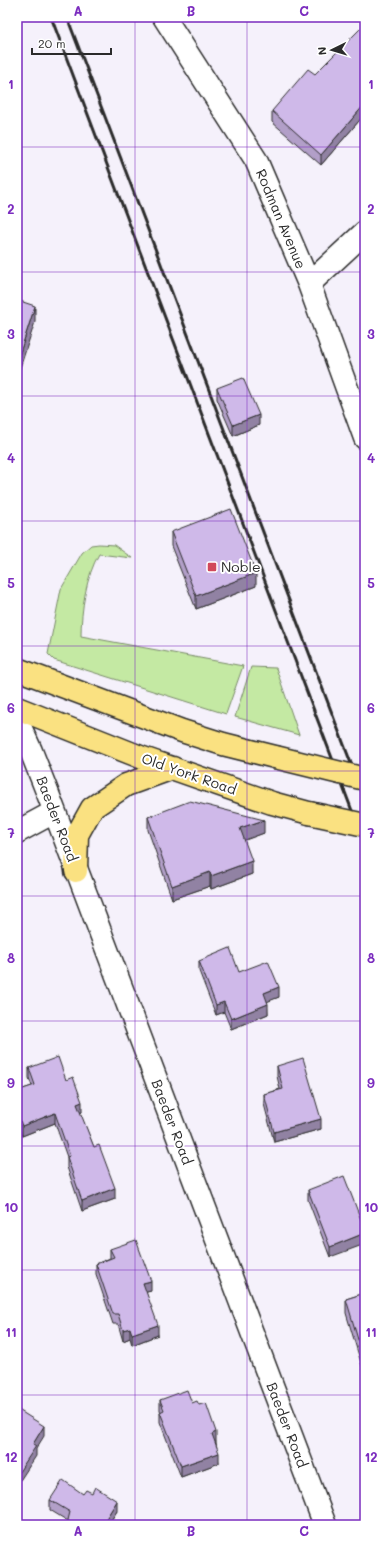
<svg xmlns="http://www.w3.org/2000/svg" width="382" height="1542" font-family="Mali,sans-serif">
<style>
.green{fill:#c4e9a3;stroke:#788a67}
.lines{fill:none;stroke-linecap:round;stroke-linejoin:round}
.minor-casing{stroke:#2b2b2b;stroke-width:25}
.highway-casing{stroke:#2b2b2b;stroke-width:25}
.minor{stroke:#fff;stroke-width:22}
.highway{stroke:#fae181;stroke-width:22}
.rail{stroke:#2b2b2b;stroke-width:3}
.highway-bridge-casing{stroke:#2b2b2b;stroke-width:25;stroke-linecap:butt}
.highway-bridge{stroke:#fae181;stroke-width:22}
.wall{fill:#b29fc8;stroke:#2b2b2b}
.shaded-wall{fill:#9182a3;stroke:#2b2b2b}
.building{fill:#cfb9e9;stroke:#2b2b2b}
.grid{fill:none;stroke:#7b2cbf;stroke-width:1;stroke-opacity:0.55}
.poi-dot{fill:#d1495b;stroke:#fff;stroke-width:1.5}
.labels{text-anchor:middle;stroke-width:4;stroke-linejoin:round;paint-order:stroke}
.street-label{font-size:14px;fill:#2b2b2b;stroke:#fff}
.poi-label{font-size:14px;fill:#2b2b2b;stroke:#fff;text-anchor:start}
.neatline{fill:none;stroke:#7b2cbf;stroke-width:1.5}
.grid-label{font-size:13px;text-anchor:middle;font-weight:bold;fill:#7b2cbf}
</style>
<rect width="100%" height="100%" fill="#f5f1fb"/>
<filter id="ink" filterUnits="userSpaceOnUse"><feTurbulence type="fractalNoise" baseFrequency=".025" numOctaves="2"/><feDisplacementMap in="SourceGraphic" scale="8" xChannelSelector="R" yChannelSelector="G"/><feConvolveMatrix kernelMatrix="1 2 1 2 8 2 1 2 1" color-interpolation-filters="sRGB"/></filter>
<g filter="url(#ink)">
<!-- green -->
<path class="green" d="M 99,544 L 114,545 L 132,558 L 99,554 C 86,576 81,611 81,636 L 243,666 L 226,714 L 54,660 L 48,654 L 61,589 L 82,553 L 91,545 Z
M 251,667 L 276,668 L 299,735 L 235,717 Z"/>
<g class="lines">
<defs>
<path id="minor" d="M 164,17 L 256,160 L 309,284 L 365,438
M 309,284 L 365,232
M 17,720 L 31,751 L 48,794 L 325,1525
M 17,832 L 54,812"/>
<path id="highway" d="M 17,669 L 182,731 L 223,744 L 275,757
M 17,708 L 143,758 L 272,803 L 309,813
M 76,871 L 77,835 L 92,808 L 126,785 L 173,768"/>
</defs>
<!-- minor casing -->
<use href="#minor" class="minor-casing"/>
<!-- highway casing -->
<use href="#highway" class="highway-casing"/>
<!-- minor -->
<use href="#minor" class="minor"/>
<!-- highway -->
<use href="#highway" class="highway"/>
<!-- rail -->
<path class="rail" d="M 51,17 L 365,845
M 67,17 L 365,800"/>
<defs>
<path id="highway-bridge" d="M 275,757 L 365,779
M 309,813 L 365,825"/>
</defs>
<!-- highway-bridge casing -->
<use href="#highway-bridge" class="highway-bridge-casing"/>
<!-- highway-bridge -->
<use href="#highway-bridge" class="highway-bridge"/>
</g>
<!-- wall -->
<path class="wall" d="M 365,24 L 365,114 L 321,165 L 272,122 L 272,111 L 315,74 Z
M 365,332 L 365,344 L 364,343 L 364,333 Z
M 217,388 L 259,425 L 233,436 L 217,399 Z
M 171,532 L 256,586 L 196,609 L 171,546 Z
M 148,817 L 264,833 L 244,840 L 252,874 L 211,889 L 210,886 L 172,899 L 148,830 Z
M 199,961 L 239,972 L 279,997 L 267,1001 L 268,1014 L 231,1029 L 224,1012 L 216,1015 L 199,971 Z
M 277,1066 L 321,1129 L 274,1142 L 264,1104 L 264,1094 L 280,1089 L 277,1076 Z
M 29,1068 L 66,1080 L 82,1112 L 80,1113 L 115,1199 L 82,1211 L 67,1167 L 67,1157 L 55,1123 L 22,1136 L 17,1123 L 17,1091 L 32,1086 L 29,1078 Z
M 308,1190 L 365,1230 L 330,1257 L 308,1200 Z
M 110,1249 L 151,1291 L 146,1292 L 158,1335 L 132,1345 L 130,1338 L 123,1341 L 118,1324 L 113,1324 L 96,1274 L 96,1264 L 110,1258 Z
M 365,1293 L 365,1376 L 346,1313 L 346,1299 Z
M 160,1400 L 192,1403 L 216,1442 L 219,1463 L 181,1477 L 160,1422 L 160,1412 L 161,1412 L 160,1410 Z
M 83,1494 L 117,1511 L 108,1525 L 68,1525 L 68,1521 L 50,1510 L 50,1500 Z"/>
<!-- shaded-wall -->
<path class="shaded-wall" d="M 365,104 L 365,114 L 321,165 L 321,155 Z
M 35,306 L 35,322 L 17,377 L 17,362 Z
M 259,415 L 259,425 L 233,436 L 233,425 Z
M 256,573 L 256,586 L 196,609 L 196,596 Z
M 264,820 L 264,833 L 240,842 L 240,828 Z
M 252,861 L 252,874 L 211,889 L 211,876 Z
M 210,872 L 210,886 L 172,899 L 172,886 Z
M 279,987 L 279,997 L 264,1003 L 264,993 Z
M 224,1002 L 224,1012 L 216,1015 L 216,1005 Z
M 268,1004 L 268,1014 L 231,1029 L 231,1019 Z
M 82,1102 L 82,1112 L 77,1115 L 77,1104 Z
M 55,1113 L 55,1123 L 22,1136 L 22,1126 Z
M 321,1119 L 321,1129 L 274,1142 L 274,1132 Z
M 115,1188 L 115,1199 L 82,1211 L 82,1201 Z
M 365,1233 L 365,1244 L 330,1257 L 330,1247 Z
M 151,1281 L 151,1291 L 143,1293 L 143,1283 Z
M 158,1325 L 158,1335 L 132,1345 L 132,1334 Z
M 130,1328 L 130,1338 L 123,1341 L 123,1330 Z
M 44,1426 L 44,1436 L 36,1449 L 36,1456 L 17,1485 L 17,1475 L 33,1444 Z
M 216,1432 L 216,1442 L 212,1444 L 212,1434 Z
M 219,1453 L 219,1463 L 181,1477 L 181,1466 Z
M 117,1501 L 117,1511 L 108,1525 L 102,1525 Z"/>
<!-- building -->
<path class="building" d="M 365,24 L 365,104 L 321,155 L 272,111 L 308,69 L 315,74 Z
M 17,300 L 35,306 L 17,362 Z
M 243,378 L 259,415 L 233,425 L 217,388 Z
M 231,509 L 256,573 L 196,596 L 171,532 Z
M 190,801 L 264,820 L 240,828 L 252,861 L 211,876 L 210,872 L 172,886 L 148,817 Z
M 230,948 L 239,972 L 268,961 L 279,987 L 264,993 L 268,1004 L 231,1019 L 224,1002 L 216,1005 L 199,961 Z
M 58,1057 L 66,1080 L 73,1077 L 82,1102 L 77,1104 L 94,1147 L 99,1145 L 115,1188 L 82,1201 L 67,1157 L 70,1156 L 55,1113 L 22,1126 L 17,1112 L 17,1091 L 35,1085 L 29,1068 Z
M 303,1058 L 321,1119 L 274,1132 L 264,1094 L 283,1089 L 277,1066 Z
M 344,1176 L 365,1230 L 365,1233 L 330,1247 L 308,1190 Z
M 136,1240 L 151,1281 L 143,1283 L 158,1325 L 132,1334 L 130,1328 L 123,1330 L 118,1314 L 113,1314 L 96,1264 L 114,1257 L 110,1249 Z
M 365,1293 L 365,1363 L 346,1299 Z
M 187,1390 L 192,1403 L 197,1401 L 199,1405 L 206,1403 L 216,1432 L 212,1434 L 219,1453 L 181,1466 L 160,1412 L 164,1410 L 160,1400 Z
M 17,1409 L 44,1426 L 33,1444 L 36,1446 L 17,1475 Z
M 63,1480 L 83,1494 L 86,1490 L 92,1493 L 95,1487 L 117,1501 L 102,1525 L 71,1525 L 68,1520 L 70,1512 L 50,1500 Z"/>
</g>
<!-- grid -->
<path class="grid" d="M 135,17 L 135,1525M 247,17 L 247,1525M 17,147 L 365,147M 17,272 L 365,272M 17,396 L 365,396M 17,521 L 365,521M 17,646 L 365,646M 17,771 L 365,771M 17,896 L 365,896M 17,1021 L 365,1021M 17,1146 L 365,1146M 17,1270 L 365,1270M 17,1395 L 365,1395"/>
<!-- markers -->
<rect class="poi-dot" x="207" y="562" width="10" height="10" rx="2"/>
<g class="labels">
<!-- street labels -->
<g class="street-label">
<text transform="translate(281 219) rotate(67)" y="5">Rodman Avenue</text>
<text transform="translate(189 774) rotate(19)" y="5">Old York Road</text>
<text transform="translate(57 819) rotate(69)" y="5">Baeder Road</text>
<text transform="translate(172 1122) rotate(69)" y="5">Baeder Road</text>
<text transform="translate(287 1425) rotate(69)" y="5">Baeder Road</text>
</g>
<!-- poi labels -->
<g class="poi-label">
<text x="221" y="572">Noble</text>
</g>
</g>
<!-- margin -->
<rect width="382" height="1542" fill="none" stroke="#fff" stroke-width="44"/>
<!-- north arrow -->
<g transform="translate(332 50) rotate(265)" stroke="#ffffff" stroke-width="3" paint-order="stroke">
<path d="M0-3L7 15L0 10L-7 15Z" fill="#2b2b2b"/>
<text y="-6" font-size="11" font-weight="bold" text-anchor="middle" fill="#2b2b2b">N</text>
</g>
<!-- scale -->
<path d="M32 48v6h79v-6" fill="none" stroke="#2b2b2b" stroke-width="2"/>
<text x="38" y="48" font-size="12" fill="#2b2b2b" stroke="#ffffff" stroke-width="3" paint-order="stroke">20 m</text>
<rect x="22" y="22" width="338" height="1498" class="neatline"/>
<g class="grid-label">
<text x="78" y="16">A</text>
<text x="191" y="16">B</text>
<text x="304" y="16">C</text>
<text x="11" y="89">1</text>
<text x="371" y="89">1</text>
<text x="11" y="214">2</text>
<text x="371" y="214">2</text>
<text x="11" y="339">3</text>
<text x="371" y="339">3</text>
<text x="11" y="463">4</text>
<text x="371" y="463">4</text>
<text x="11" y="588">5</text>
<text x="371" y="588">5</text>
<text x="11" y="713">6</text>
<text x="371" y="713">6</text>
<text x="11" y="838">7</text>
<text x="371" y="838">7</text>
<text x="11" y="963">8</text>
<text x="371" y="963">8</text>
<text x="11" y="1088">9</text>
<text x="371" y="1088">9</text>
<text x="11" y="1212">10</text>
<text x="371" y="1212">10</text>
<text x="11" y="1337">11</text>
<text x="371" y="1337">11</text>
<text x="11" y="1462">12</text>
<text x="371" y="1462">12</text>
<text x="78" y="1536">A</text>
<text x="191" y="1536">B</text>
<text x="304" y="1536">C</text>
</g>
</svg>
